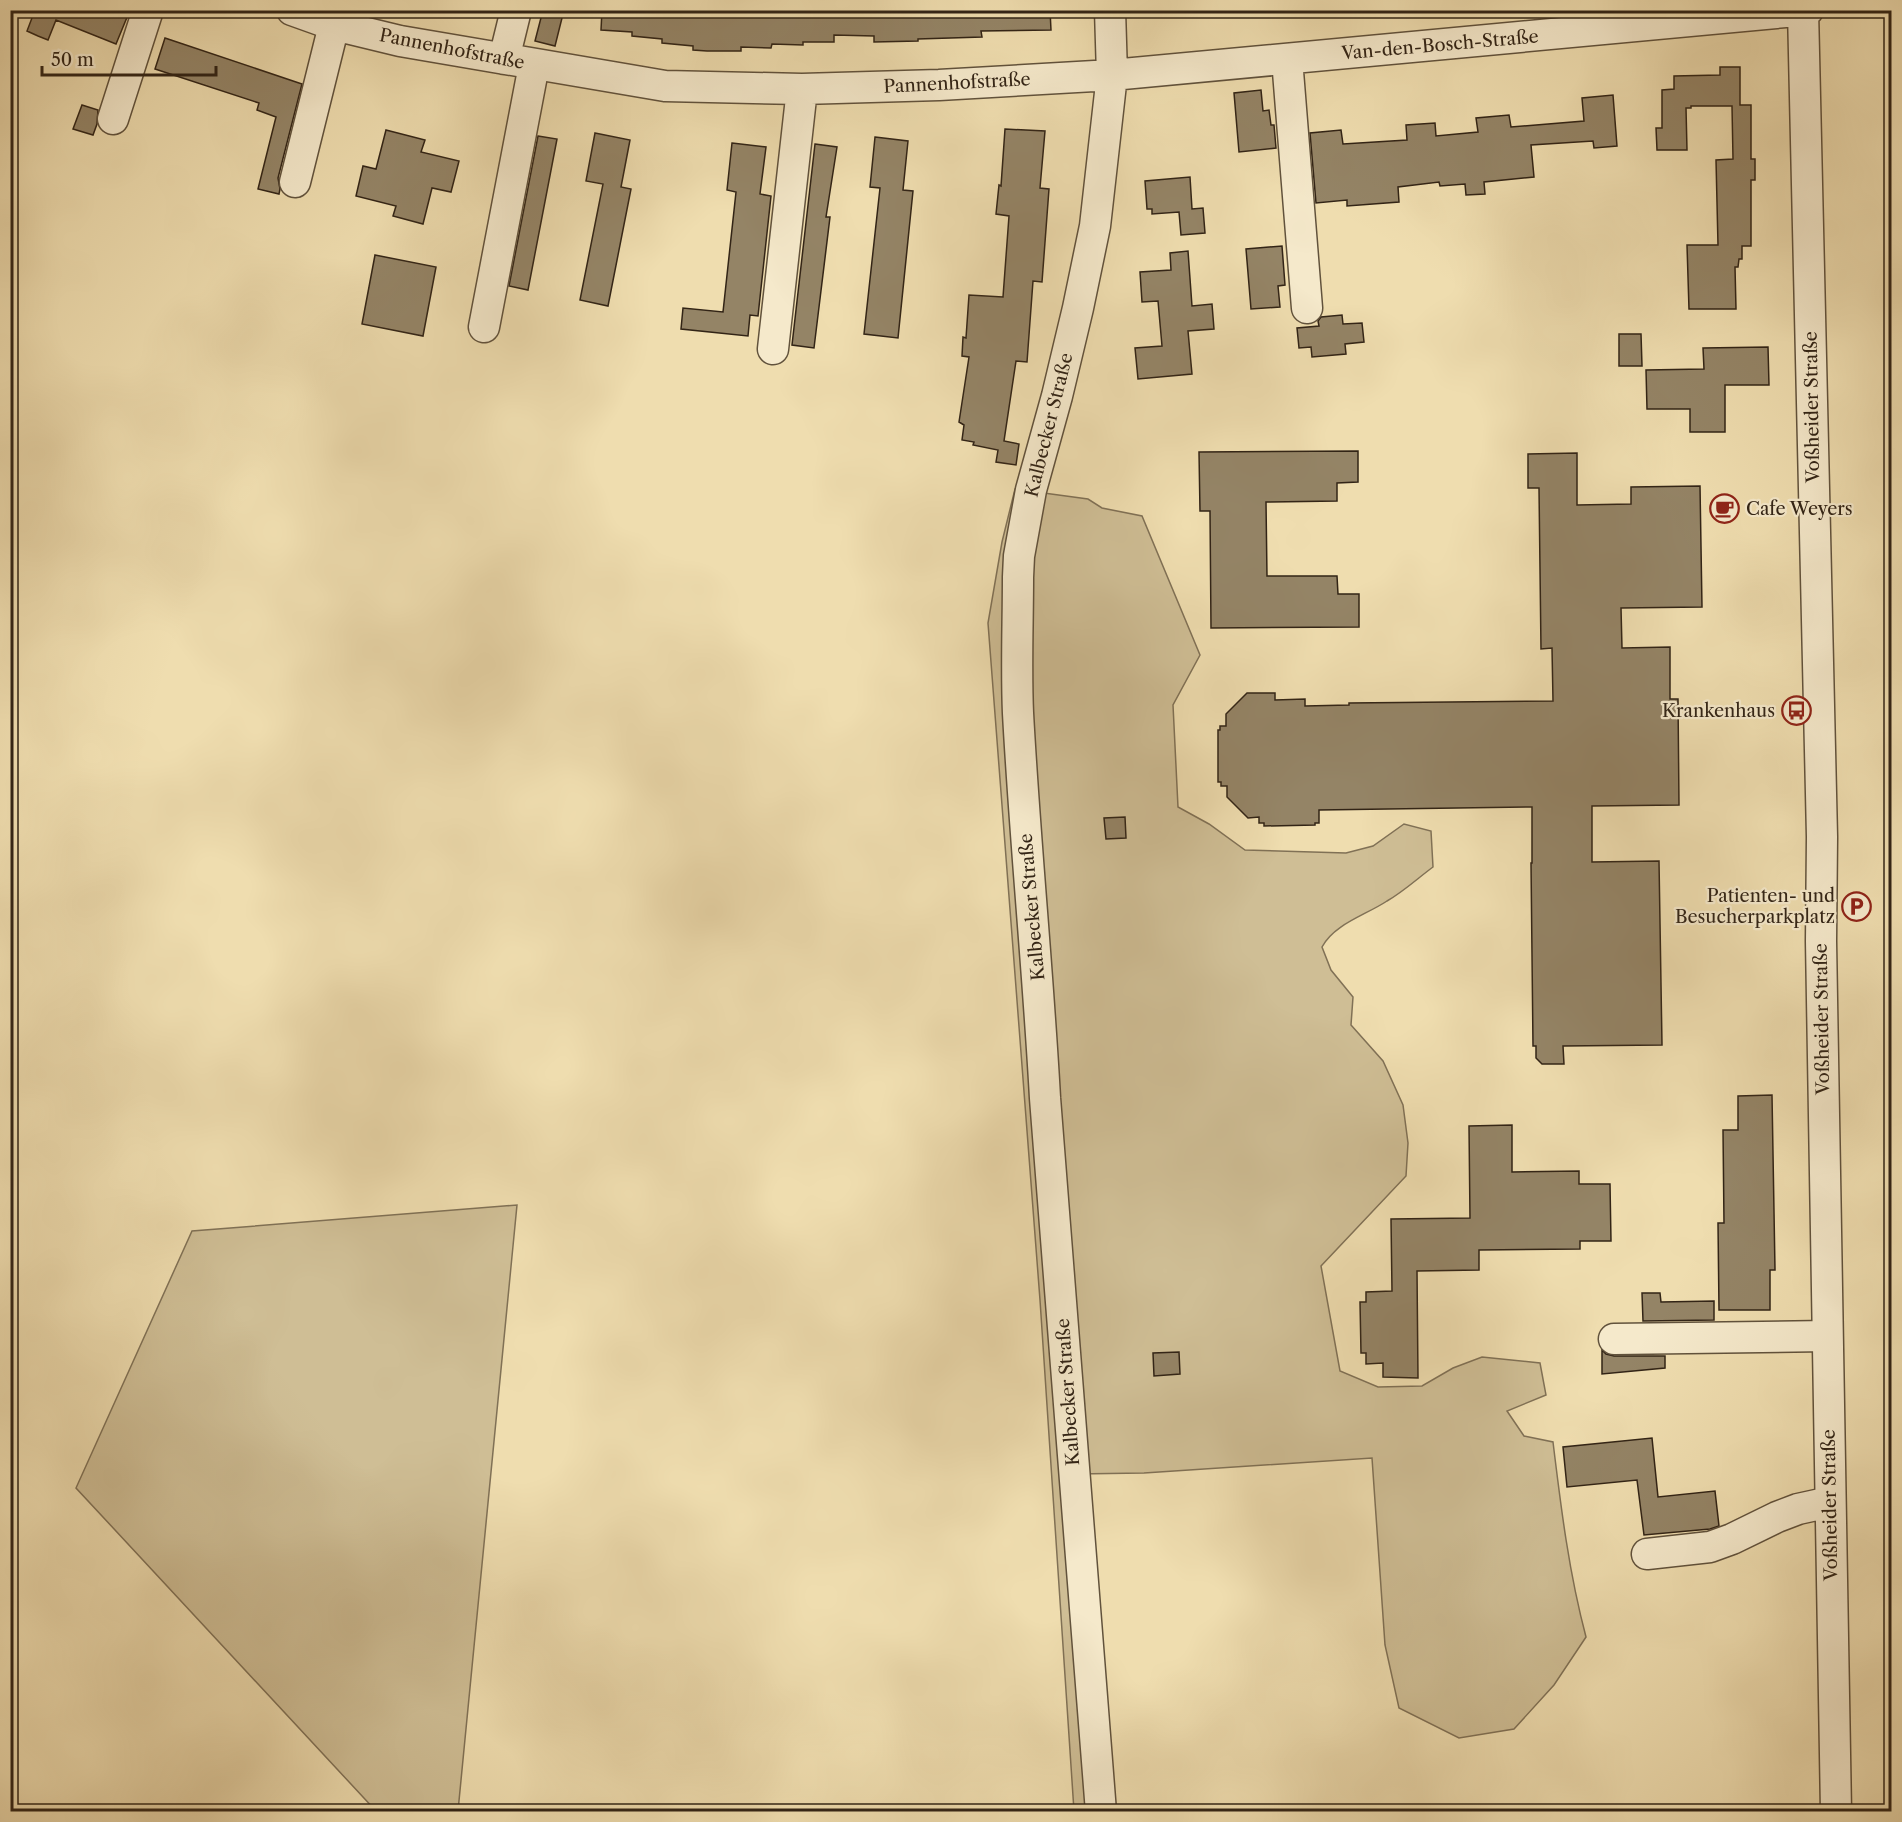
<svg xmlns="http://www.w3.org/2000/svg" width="1902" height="1822" font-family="'Libre Caslon Text',serif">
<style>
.green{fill:#cfbe95;stroke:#807156;stroke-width:1.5}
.building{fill:#948466;stroke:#322416;stroke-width:1.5}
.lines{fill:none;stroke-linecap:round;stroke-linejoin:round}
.minor-casing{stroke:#61523c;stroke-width:33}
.minor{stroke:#f5e9cb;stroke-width:30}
.labels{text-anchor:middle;stroke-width:4.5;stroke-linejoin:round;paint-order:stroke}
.street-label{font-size:18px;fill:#322416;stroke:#f5e9cb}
.poi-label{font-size:18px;fill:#322416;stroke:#f5e9cb;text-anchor:end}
</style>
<rect width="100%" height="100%" fill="#efddaf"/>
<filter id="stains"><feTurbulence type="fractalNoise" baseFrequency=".00333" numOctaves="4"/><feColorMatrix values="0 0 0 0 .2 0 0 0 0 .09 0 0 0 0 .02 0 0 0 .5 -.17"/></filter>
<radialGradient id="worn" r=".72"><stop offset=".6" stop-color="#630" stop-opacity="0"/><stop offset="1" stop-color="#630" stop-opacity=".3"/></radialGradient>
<!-- green -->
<path class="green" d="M 1015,489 L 1088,499 L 1102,508 L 1142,516 L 1200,655 L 1173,705 L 1178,807 L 1209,824 L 1245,850 L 1346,853 L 1373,846 L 1404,824 L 1431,831 L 1433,867 C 1418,878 1403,892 1387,901 C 1366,915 1334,924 1322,947 L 1331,970 L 1353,997 L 1351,1025 L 1383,1061 L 1403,1105 L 1408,1143 L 1406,1176 L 1321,1266 L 1340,1371 L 1378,1387 L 1422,1386 L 1453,1368 L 1482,1357 L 1540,1363 L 1546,1395 L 1507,1411 L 1524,1436 L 1553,1442 C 1561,1508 1569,1573 1586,1637 L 1554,1685 L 1514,1729 L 1459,1738 L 1399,1708 L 1385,1645 L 1372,1458 L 1144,1473 L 1075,1474 L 1101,1811 L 1074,1811 L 1040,1300 L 988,623 L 1002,542 Z
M 517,1205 L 458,1811 L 376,1811 L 76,1488 L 192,1231 Z"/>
<!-- building -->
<path class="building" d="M 35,10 L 130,10 L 116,44 L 56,20 L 48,40 L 38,36 L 27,31 Z
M 543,10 L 564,10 L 555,46 L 535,41 Z
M 602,10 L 760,12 L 760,10 L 1050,10 L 1051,30 L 981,31 L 982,37 L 918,39 L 918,41 L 874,42 L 874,36 L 834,35 L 834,42 L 803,42 L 803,45 L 772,44 L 771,48 L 741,47 L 741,51 L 707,51 L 693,50 L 693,46 L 662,43 L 662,39 L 632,36 L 632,32 L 601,30 Z
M 165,38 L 302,84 L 278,178 L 280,189 L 279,194 L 258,189 L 276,117 L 257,110 L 259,103 L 155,69 Z
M 1720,67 L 1740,67 L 1740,105 L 1751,105 L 1751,159 L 1755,159 L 1755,180 L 1751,180 L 1751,246 L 1742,246 L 1742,259 L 1739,259 L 1738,267 L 1735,267 L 1736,309 L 1689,309 L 1687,245 L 1718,245 L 1716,160 L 1733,159 L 1732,106 L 1691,106 L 1691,108 L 1686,108 L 1687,150 L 1657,150 L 1656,128 L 1662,128 L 1662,90 L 1674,89 L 1674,76 L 1720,75 Z
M 1261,90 L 1263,111 L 1269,110 L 1271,125 L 1274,125 L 1276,148 L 1239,152 L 1234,93 Z
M 1613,95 L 1617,146 L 1594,148 L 1593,141 L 1531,145 L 1534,177 L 1484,182 L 1485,194 L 1466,195 L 1465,184 L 1440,186 L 1439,182 L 1398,187 L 1399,202 L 1347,206 L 1347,200 L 1316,203 L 1310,133 L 1341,130 L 1343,144 L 1407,140 L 1406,125 L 1435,123 L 1436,136 L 1478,132 L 1476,118 L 1509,115 L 1511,127 L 1584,121 L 1582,98 Z
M 82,105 L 98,110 L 97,124 L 93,135 L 73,129 Z
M 1005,129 L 1045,131 L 1040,188 L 1049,189 L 1042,282 L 1033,281 L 1027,362 L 1016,361 L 1004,441 L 1019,444 L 1016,465 L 996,462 L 998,450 L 973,445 L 974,442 L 962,440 L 964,425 L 959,422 L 969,357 L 962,356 L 963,337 L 966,338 L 969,295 L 1003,297 L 1009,216 L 996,214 L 999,185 L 1001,186 Z
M 386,130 L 425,140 L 421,152 L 459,161 L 451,192 L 432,188 L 423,224 L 393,216 L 396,206 L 356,196 L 363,166 L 376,169 Z
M 595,133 L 630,140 L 621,187 L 631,189 L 608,306 L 580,300 L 603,184 L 586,181 Z
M 538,136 L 557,139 L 528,290 L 509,286 Z
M 875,137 L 908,141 L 903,190 L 913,191 L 898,338 L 864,334 L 880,188 L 870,187 Z
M 732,143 L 766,147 L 760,194 L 771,196 L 758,316 L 750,315 L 748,336 L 681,329 L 683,308 L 723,312 L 736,192 L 727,190 Z
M 815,144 L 837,147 L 826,217 L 830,217 L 814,348 L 792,345 Z
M 1190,177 L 1192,209 L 1203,208 L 1205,233 L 1181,235 L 1179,212 L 1152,214 L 1152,209 L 1147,209 L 1145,181 Z
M 1282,246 L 1285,285 L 1278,286 L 1280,307 L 1251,309 L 1246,249 Z
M 1188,251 L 1192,306 L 1212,304 L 1214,329 L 1188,331 L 1192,374 L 1138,379 L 1135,348 L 1162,346 L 1158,301 L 1142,302 L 1140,272 L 1171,270 L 1170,253 Z
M 375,255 L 436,267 L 423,336 L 362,324 Z
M 1342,315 L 1343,324 L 1362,323 L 1364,342 L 1345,344 L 1346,354 L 1312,357 L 1311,347 L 1299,348 L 1297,328 L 1319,326 L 1318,321 L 1321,317 Z
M 1619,334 L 1641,334 L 1642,366 L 1619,366 Z
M 1768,347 L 1769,385 L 1725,385 L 1725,432 L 1690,432 L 1690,409 L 1647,409 L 1646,370 L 1704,369 L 1703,348 Z
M 1358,451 L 1358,482 L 1337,483 L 1337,501 L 1266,502 L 1267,576 L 1337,576 L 1338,594 L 1359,594 L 1359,627 L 1211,628 L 1210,511 L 1200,511 L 1199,452 Z
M 1577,453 L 1577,505 L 1631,504 L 1631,487 L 1700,486 L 1702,607 L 1621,608 L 1622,648 L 1670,647 L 1670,699 L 1678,699 L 1679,805 L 1592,806 L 1592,862 L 1659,861 L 1662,1045 L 1563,1046 L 1564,1064 L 1542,1064 L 1536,1058 L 1536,1046 L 1533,1046 L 1531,863 L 1532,863 L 1532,807 L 1319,810 L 1319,823 L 1315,823 L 1315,825 L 1264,826 L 1264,823 L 1259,823 L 1259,817 L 1248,818 L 1227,797 L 1227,786 L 1221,786 L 1221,782 L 1218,782 L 1218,730 L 1220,730 L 1220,726 L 1226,726 L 1226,714 L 1247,693 L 1275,693 L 1275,700 L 1305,699 L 1305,706 L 1349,705 L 1349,703 L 1553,701 L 1552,648 L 1541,649 L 1539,488 L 1528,488 L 1528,454 Z
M 1125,817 L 1126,838 L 1106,839 L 1104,818 Z
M 1772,1095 L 1775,1270 L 1770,1270 L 1770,1310 L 1719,1310 L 1718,1223 L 1724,1223 L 1723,1130 L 1738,1130 L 1738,1096 Z
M 1512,1125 L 1512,1172 L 1579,1171 L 1579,1184 L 1610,1184 L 1611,1241 L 1580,1241 L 1580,1249 L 1479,1250 L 1479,1270 L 1417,1271 L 1418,1378 L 1383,1377 L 1383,1363 L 1366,1364 L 1366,1353 L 1361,1353 L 1360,1302 L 1366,1302 L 1366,1292 L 1392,1291 L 1391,1219 L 1470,1218 L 1469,1126 Z
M 1642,1293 L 1660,1293 L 1661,1302 L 1714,1301 L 1714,1320 L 1643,1321 Z
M 1602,1350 L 1606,1354 L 1614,1356 L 1665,1356 L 1665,1368 L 1602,1374 Z
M 1179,1352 L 1180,1374 L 1154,1376 L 1153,1353 Z
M 1652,1438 L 1658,1497 L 1715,1491 L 1719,1526 L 1710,1529 L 1644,1535 L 1637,1480 L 1567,1487 L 1563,1447 Z"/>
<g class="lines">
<defs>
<path id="minor" d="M 292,10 L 334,25 L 400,41 L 665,86 L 802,89 L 939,85 L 1112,75 L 1808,10
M 1803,10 L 1822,837 L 1821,941 L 1836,1812
M 504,59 L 516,10
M 1287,59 L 1307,308
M 113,119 L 148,10
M 295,182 L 334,25
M 484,327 L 534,65
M 773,349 L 802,89
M 1614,1339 L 1827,1336
M 1647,1554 L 1710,1547 L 1732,1539 L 1777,1517 L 1798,1509 L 1830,1502
M 1101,1812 L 1045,1098 C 1038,970 1025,842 1018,713 C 1016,668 1018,622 1018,577 L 1019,556 L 1031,490 L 1057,396 L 1078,308 L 1095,226 L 1112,75 L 1110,10"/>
</defs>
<!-- minor casing -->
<use href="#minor" class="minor-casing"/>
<!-- minor -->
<use href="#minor" class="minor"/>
</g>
<!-- icons -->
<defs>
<symbol id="cafe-ring" viewBox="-11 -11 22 22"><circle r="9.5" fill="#f5e9cb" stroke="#8f2418" stroke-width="1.5"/><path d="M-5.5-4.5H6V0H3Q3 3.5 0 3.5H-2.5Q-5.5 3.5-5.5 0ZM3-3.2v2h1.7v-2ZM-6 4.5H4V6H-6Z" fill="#8f2418"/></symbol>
<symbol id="bus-ring" viewBox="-11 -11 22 22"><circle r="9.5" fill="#f5e9cb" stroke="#8f2418" stroke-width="1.5"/><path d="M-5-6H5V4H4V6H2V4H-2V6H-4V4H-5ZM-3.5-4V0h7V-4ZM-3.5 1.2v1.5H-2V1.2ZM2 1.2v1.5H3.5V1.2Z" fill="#8f2418"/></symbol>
<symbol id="parking-ring" viewBox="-11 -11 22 22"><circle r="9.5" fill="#f5e9cb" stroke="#8f2418" stroke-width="1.5"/><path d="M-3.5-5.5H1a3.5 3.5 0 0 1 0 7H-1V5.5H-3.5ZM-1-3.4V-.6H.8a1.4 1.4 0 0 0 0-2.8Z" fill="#8f2418"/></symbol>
</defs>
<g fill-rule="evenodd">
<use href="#cafe-ring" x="1708" y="492" width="33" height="33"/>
<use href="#bus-ring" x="1780" y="694" width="33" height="33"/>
<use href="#parking-ring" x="1840" y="890" width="33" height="33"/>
</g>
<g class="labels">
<!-- street labels -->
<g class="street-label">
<text transform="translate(1440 45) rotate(-5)" y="6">Van-den-Bosch-Straße</text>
<text transform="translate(452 49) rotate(11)" y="6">Pannenhofstraße</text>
<text transform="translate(957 83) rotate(-3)" y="6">Pannenhofstraße</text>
<text transform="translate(1812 407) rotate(-91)" y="6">Voßheider Straße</text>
<text transform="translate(1049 425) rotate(-76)" y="6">Kalbecker Straße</text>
<text transform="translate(1032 907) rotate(-95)" y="6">Kalbecker Straße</text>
<text transform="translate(1822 1019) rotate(-91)" y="6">Voßheider Straße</text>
<text transform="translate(1068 1392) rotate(-94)" y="6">Kalbecker Straße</text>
<text transform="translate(1830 1505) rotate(-91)" y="6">Voßheider Straße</text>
</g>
<!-- poi labels -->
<g class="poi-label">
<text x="1746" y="515" text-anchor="start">Cafe Weyers</text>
<text x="1775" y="717">Krankenhaus</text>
<text x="1835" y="902">Patienten- und<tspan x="1835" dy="21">Besucherparkplatz</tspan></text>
</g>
</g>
<!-- margin -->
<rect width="1902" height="1822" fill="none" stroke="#efddaf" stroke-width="36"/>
<rect x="12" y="12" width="1878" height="1798" fill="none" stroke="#322416" stroke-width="3"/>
<rect x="18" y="18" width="1866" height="1786" fill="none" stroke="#322416" stroke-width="1.5"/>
<!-- scale -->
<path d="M42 66v9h174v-9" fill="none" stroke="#322416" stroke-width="3"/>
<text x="51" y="66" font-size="18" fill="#322416" stroke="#f5e9cb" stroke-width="4.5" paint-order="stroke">50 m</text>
<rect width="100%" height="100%" filter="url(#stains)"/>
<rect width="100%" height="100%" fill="url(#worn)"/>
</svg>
